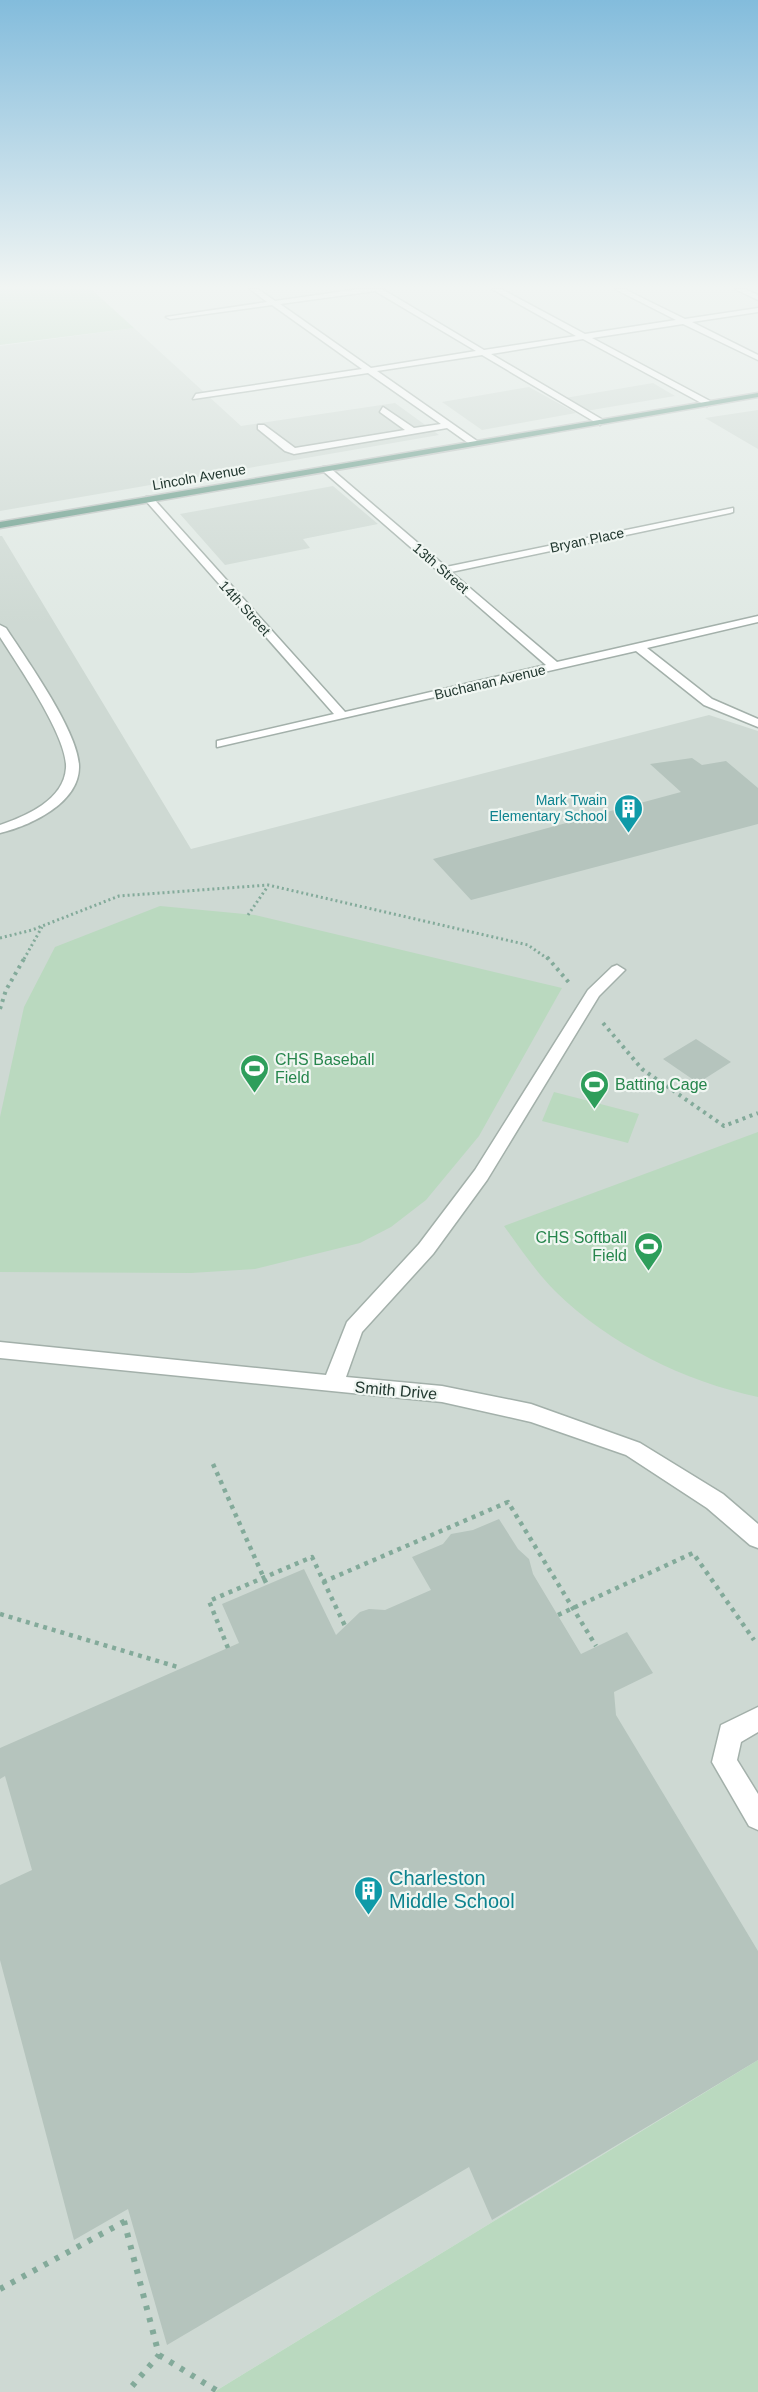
<svg xmlns="http://www.w3.org/2000/svg" width="758" height="2392" font-family="Helvetica,sans-serif">
<style>
.built{fill:#ced9d3}
.green{fill:#bad9bf}
.building{fill:#b5c4bd}
.lines{fill:none;stroke-linecap:round;stroke-linejoin:round}
.minor-casing{stroke:#a3b0aa;stroke-width:3}
.major-casing{stroke:#bdc3c1;stroke-width:3}
.path-far3{stroke:#83aa9a;stroke-width:3;stroke-dasharray:2 3;stroke-linecap:butt}
.path-far2{stroke:#83aa9a;stroke-width:4;stroke-dasharray:3 4.5;stroke-linecap:butt}
.path-far1{stroke:#83aa9a;stroke-width:4.5;stroke-dasharray:4 5;stroke-linecap:butt}
.path{stroke:#83aa9a;stroke-width:6;stroke-dasharray:4.5 8;stroke-linecap:butt}
.minor{fill:#fff;fill-rule:evenodd}
.major{fill:#689b89;fill-rule:evenodd}
.labels{text-anchor:middle;stroke-width:4.5;stroke-linejoin:round;paint-order:stroke}
.far-street-label{font-size:14px;fill:#223830;stroke:#f0f6f2}
.far-culture-label{font-size:14px;fill:#0d838f;stroke:#f0f6f2;text-anchor:end}
.leisure-label{font-size:16px;fill:#27864d;stroke:#f0f6f2;text-anchor:start}
.street-label{font-size:16px;fill:#223830;stroke:#f0f6f2}
.near-culture-label{font-size:20px;fill:#0d838f;stroke:#f0f6f2;text-anchor:start}
</style>
<rect width="100%" height="100%" fill="#e0e9e4"/>
<!-- built -->
<path class="built" d="M 134,328 L 241,426 L 395,403 L 439,435 L 0,511 L 0,346 Z
M 653,383 L 675,396 L 586,411 L 565,398 Z
M 529,387 L 576,413 L 482,430 L 442,402 Z
M 758,410 L 758,449 L 705,418 Z
M 333,486 L 378,524 L 303,539 L 310,548 L 225,565 L 180,514 Z
M 0,536 L 2,536 L 191,849 L 709,715 L 758,731 L 758,2060 L 214,2392 L 0,2392 Z"/>
<!-- green -->
<path class="green" d="M 0,289 L 91,289 L 134,328 L 0,345 Z
M 160,906 L 255,915 L 562,988 L 479,1136 L 426,1200 L 391,1227 L 360,1243 L 255,1269 L 191,1273 L 0,1272 L 0,1117 L 24,1007 L 55,947 Z
M 554,1092 L 639,1114 L 628,1143 L 542,1121 Z
M 758,1132 L 758,1397 C 684,1381 610,1345 555,1291 C 536,1272 520,1248 504,1226 Z
M 758,2060 L 758,2392 L 214,2392 Z"/>
<!-- building -->
<path class="building" d="M 692,758 L 702,765 L 726,761 L 758,788 L 758,824 L 471,900 L 433,859 L 681,792 L 650,764 Z
M 696,1039 L 731,1062 L 698,1083 L 663,1059 Z
M 499,1519 L 518,1549 L 529,1559 L 533,1574 L 581,1654 L 627,1632 L 653,1673 L 614,1692 L 616,1715 L 758,1951 L 758,2060 L 492,2220 L 469,2167 L 167,2345 L 128,2209 L 74,2240 L 0,1960 L 0,1885 L 32,1870 L 5,1776 L 0,1779 L 0,1748 L 239,1643 L 222,1604 L 304,1569 L 336,1635 L 360,1612 L 369,1609 L 385,1610 L 431,1590 L 412,1557 L 443,1544 L 451,1534 L 473,1530 Z"/>
<g class="lines">
<defs>
<path id="minor" d="M 250,289 L 258,289 L 275,301 L 359,289 L 382,289 L 484,350 L 576,336 L 492,289 L 501,289 L 585,334 L 676,320 L 615,289 L 624,289 L 685,319 L 758,308 L 758,312 L 692,322 L 758,355 L 758,360 L 683,324 L 592,338 L 710,401 L 707,406 L 583,339 L 491,354 L 603,420 L 600,425 L 482,355 L 377,371 L 477,441 L 477,445 L 471,445 L 447,428 L 294,454 L 285,451 L 258,429 L 258,425 L 264,425 L 295,448 L 405,430 L 380,412 L 383,407 L 414,428 L 441,424 L 368,373 L 193,399 L 196,394 L 362,369 L 272,305 L 170,319 L 166,317 L 267,302 ZM 375,291 L 476,351 L 371,368 L 280,304 Z
M 735,289 L 745,289 L 758,295 L 758,300 Z
M 323,467 L 329,467 L 446,567 L 733,508 L 733,512 L 730,513 L 451,572 L 557,662 L 758,616 L 758,622 L 647,648 L 712,699 L 758,719 L 758,727 L 704,705 L 636,651 L 217,747 L 217,741 L 334,714 L 146,501 L 146,497 L 152,497 L 345,712 L 546,665 L 323,471 Z
M 0,625 L 6,628 C 26,659 78,731 79,766 C 80,803 30,826 0,833 L 0,825 C 26,816 64,800 66,768 C 68,737 17,664 0,637 Z
M 617,965 L 625,970 L 599,996 L 487,1180 L 433,1254 L 362,1332 L 346,1377 L 442,1386 L 531,1404 L 640,1443 L 723,1494 L 758,1524 L 758,1548 L 750,1545 L 707,1508 L 626,1455 L 531,1422 L 442,1402 L 0,1358 L 0,1342 L 326,1375 L 347,1322 L 419,1244 L 475,1170 L 588,990 L 612,967 Z
M 758,1707 L 758,1732 L 741,1742 L 737,1760 L 758,1794 L 758,1830 L 749,1826 L 712,1762 L 721,1725 Z"/>
<path id="major" d="M 758,393 L 758,397 L 0,528 L 0,522 Z"/>
</defs>
<!-- minor casing -->
<use href="#minor" class="minor-casing"/>
<!-- major casing -->
<use href="#major" class="major-casing"/>
<!-- path-far3 -->
<path class="path-far3" d="M 248,915 L 268,886
M 0,938 L 32,930 L 119,896 L 268,885 L 528,945 L 548,959
M 24,959 L 42,927"/>
<!-- path-far2 -->
<path class="path-far2" d="M 547,957 L 571,985
M 0,1009 L 6,990 L 25,957
M 603,1023 L 642,1069 L 724,1126 L 758,1113"/>
<!-- path-far1 -->
<path class="path-far1" d="M 213,1464 L 267,1585
M 323,1582 L 508,1502 L 596,1646
M 0,1614 L 181,1668
M 558,1615 L 693,1553 L 754,1640
M 228,1648 L 209,1601 L 312,1557 L 346,1628"/>
<!-- path -->
<path class="path" d="M 124,2221 L 159,2355 L 127,2392
M 0,2289 L 131,2218
M 159,2355 L 219,2392"/>
<!-- minor -->
<use href="#minor" class="minor"/>
<!-- major -->
<use href="#major" class="major"/>
</g>
<!-- sky -->
<linearGradient id="sky" x2="0" y2="1"><stop stop-color="#83bcdc"/><stop offset="0.46" stop-color="#f1f5f3"/><stop offset="1" stop-color="#f1f5f3" stop-opacity="0"/></linearGradient>
<rect width="758" height="624" fill="url(#sky)"/>
<!-- icons -->
<defs>
<symbol id="building-pin" viewBox="-11 -11 22 30"><path d="M0 17L-7.5 6A9.5 9.5 0 1 1 7.5 6Z" fill="#0f9aa8" stroke="#f0f6f2"/><path d="M-4-6H4V6H1V3H-1V6H-4ZM-2.5-4.3h1.7v1.8h-1.7ZM.8-4.3h1.7v1.8H.8ZM-2.5-1h1.7V.8h-1.7ZM.8-1h1.7V.8H.8Z" fill="#fff"/></symbol>
<symbol id="stadium-pin" viewBox="-11 -11 22 30"><path d="M0 17L-7.5 6A9.5 9.5 0 1 1 7.5 6Z" fill="#2e9e5b" stroke="#f0f6f2"/><path d="M0-5a6.5 5 0 1 0 0 10a6.5 5 0 1 0 0-10ZM-3.5-1.8h7v3.6h-7Z" fill="#fff"/></symbol>
</defs>
<g fill-rule="evenodd">
<use href="#building-pin" x="612" y="792" width="33" height="45"/>
<use href="#stadium-pin" x="238" y="1052" width="33" height="45"/>
<use href="#stadium-pin" x="578" y="1068" width="33" height="45"/>
<use href="#stadium-pin" x="632" y="1230" width="33" height="45"/>
<use href="#building-pin" x="352" y="1874" width="33" height="45"/>
</g>
<g class="labels">
<!-- far-street labels -->
<g class="far-street-label">
<text transform="translate(199 477) rotate(-10)" y="5">Lincoln Avenue</text>
<text transform="translate(587 540) rotate(-12)" y="5">Bryan Place</text>
<text transform="translate(441 568) rotate(41)" y="5">13th Street</text>
<text transform="translate(245 608) rotate(48)" y="5">14th Street</text>
<text transform="translate(490 682) rotate(-13)" y="5">Buchanan Avenue</text>
</g>
<!-- far-culture labels -->
<g class="far-culture-label">
<text x="607" y="805">Mark Twain<tspan x="607" dy="16">Elementary School</tspan></text>
</g>
<!-- leisure labels -->
<g class="leisure-label">
<text x="275" y="1065">CHS Baseball<tspan x="275" dy="18">Field</tspan></text>
<text x="615" y="1090">Batting Cage</text>
<text x="627" y="1243" text-anchor="end">CHS Softball<tspan x="627" dy="18">Field</tspan></text>
</g>
<!-- street labels -->
<g class="street-label">
<text transform="translate(396 1390) rotate(5)" y="6">Smith Drive</text>
</g>
<!-- near-culture labels -->
<g class="near-culture-label">
<text x="389" y="1885">Charleston<tspan x="389" dy="23">Middle School</tspan></text>
</g>
</g>
</svg>
